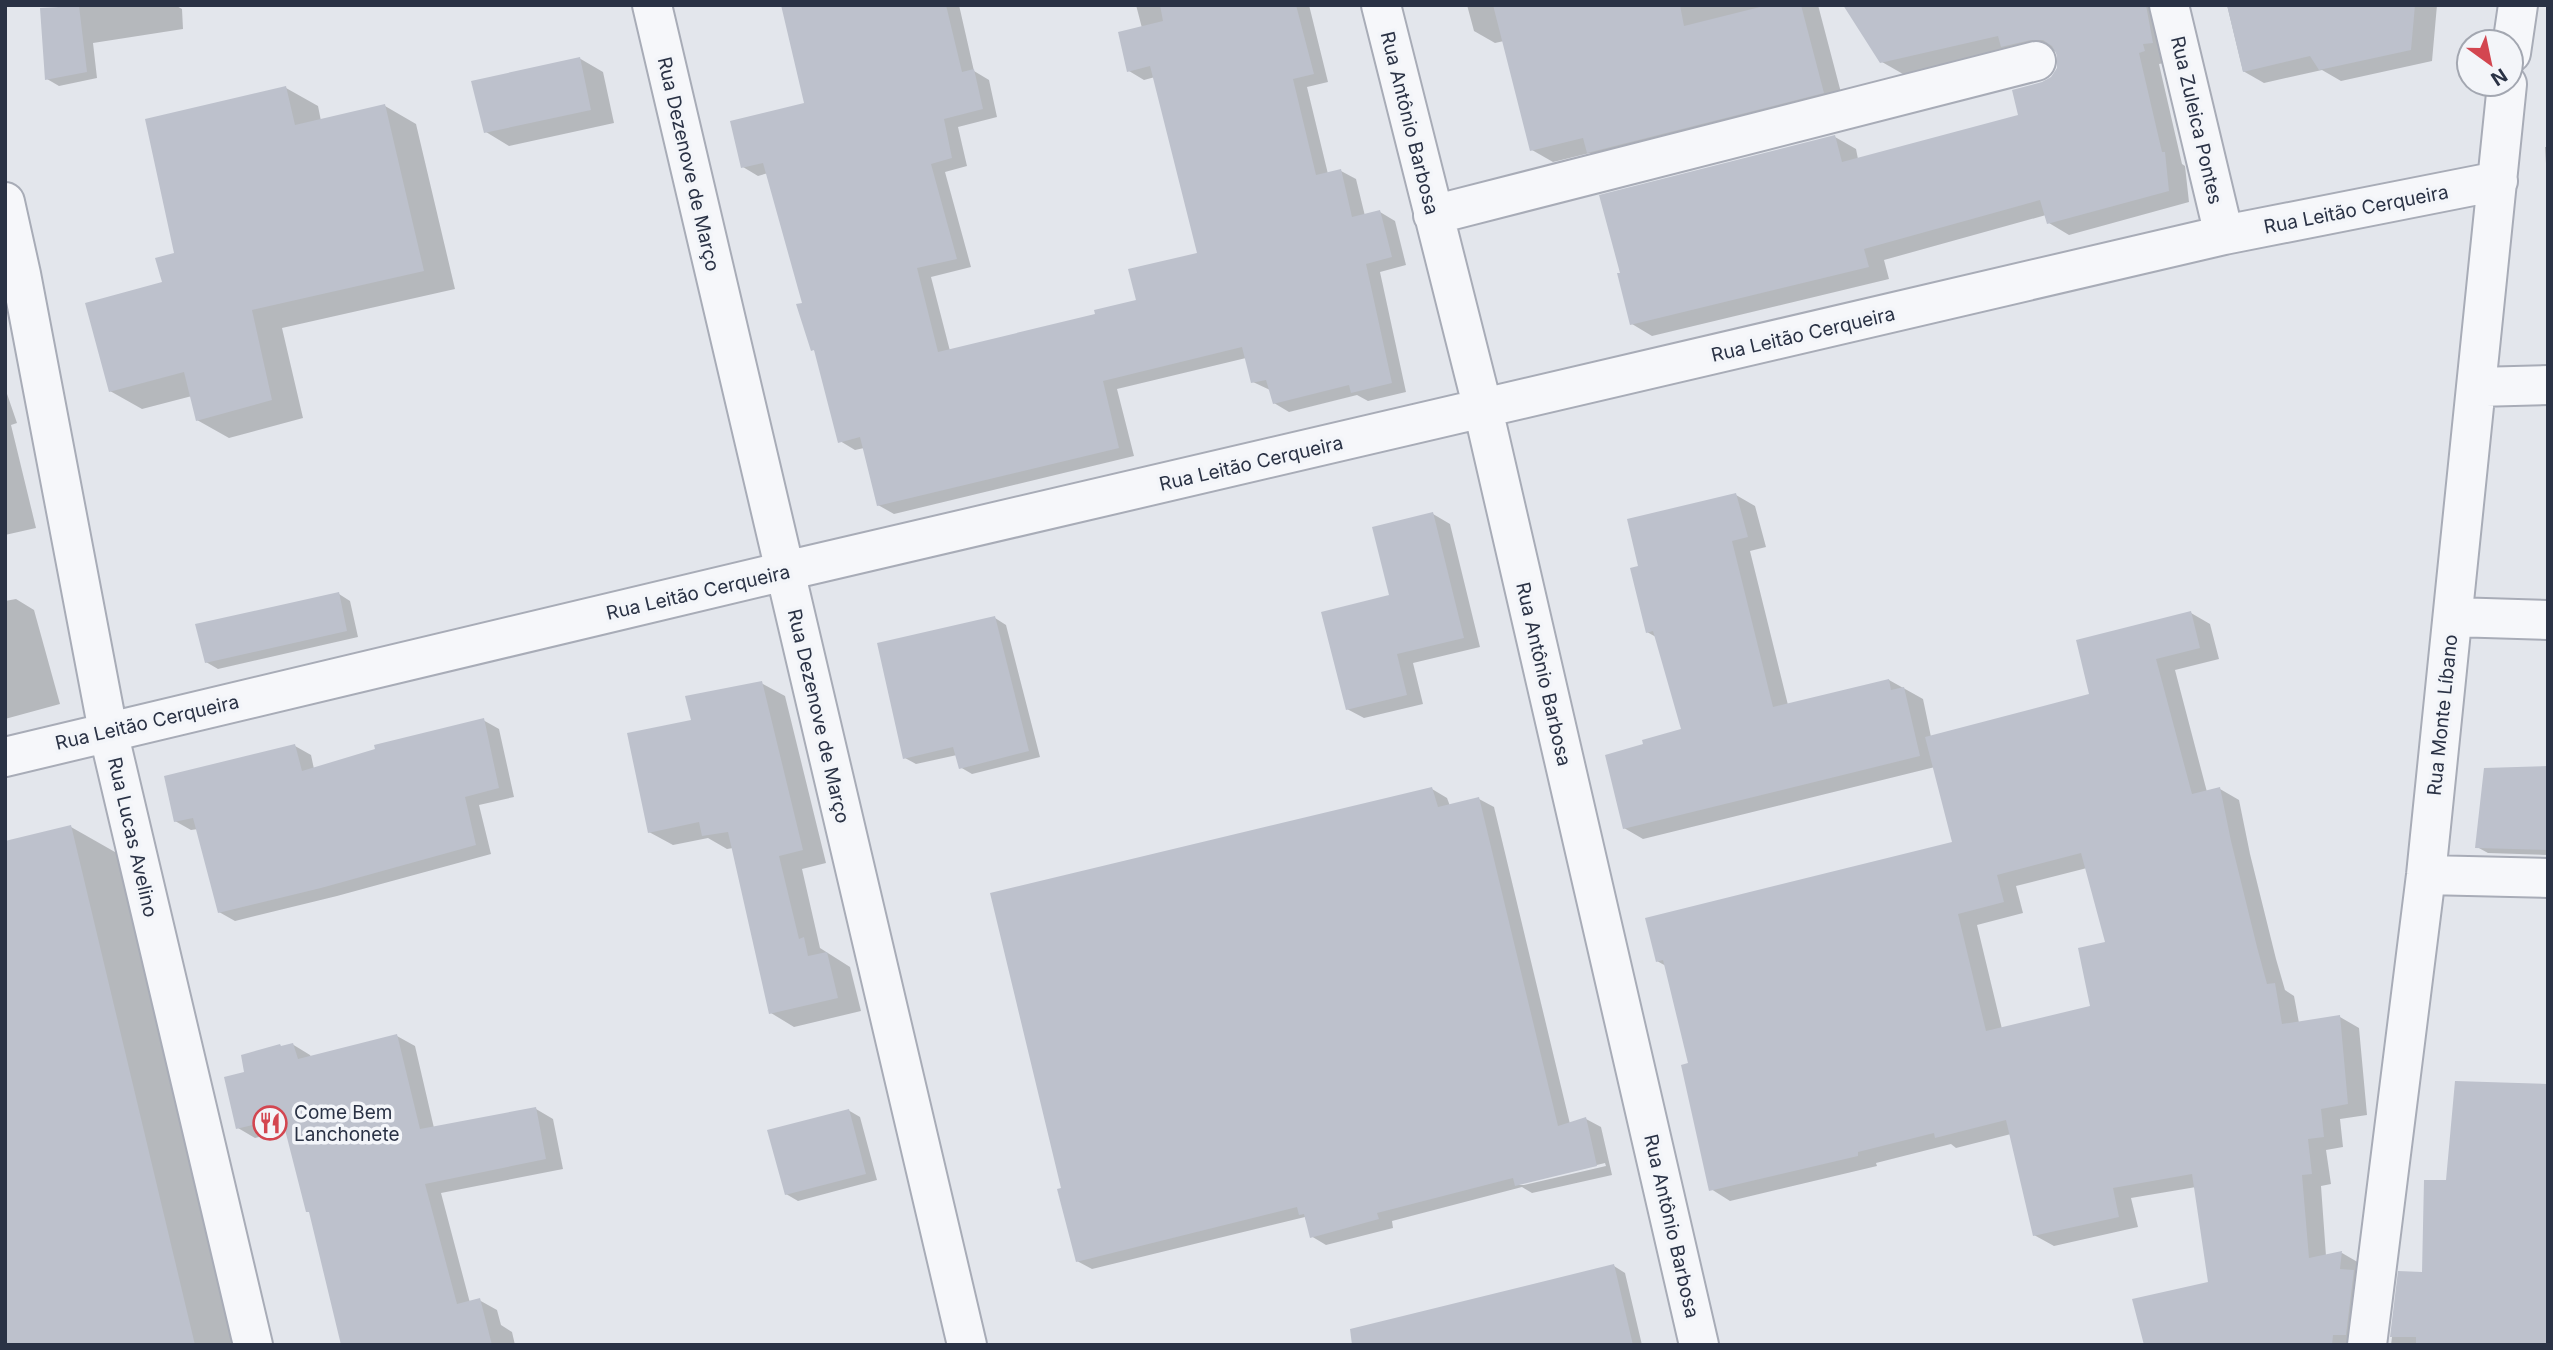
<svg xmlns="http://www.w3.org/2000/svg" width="2553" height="1350" font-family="Inter,sans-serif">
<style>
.shadow{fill:#0003;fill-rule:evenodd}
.building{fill:#bdc1cc;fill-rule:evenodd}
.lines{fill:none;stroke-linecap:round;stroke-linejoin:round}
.minor-casing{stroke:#a8acb7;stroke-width:42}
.minor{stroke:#f6f7fa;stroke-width:38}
.labels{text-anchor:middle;stroke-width:7;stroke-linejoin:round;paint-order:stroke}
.street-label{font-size:19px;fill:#2a3245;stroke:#f3f5f9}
.poi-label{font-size:19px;fill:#2a3245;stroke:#f3f5f9;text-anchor:start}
</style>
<rect width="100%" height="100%" fill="#e3e6ec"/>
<!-- shadow -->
<path class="shadow" d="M 58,5 L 175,5 L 182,9 L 183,29 L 93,43 L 97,78 L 59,86 L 47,79 Z
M 782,5 L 959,5 L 974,71 L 989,80 L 997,117 L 958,127 L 967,166 L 945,172 L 971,267 L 931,277 L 950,351 L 1098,316 L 1138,301 L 1199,254 L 1155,77 L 1144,80 L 1129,71 L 1142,28 L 1136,5 L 1309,5 L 1328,82 L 1307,87 L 1328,174 L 1341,171 L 1356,179 L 1365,216 L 1380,212 L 1395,221 L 1406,265 L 1380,272 L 1406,392 L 1368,401 L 1357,395 L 1289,412 L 1274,403 L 1270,390 L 1253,382 L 1246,358 L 1117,389 L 1134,456 L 894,514 L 878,505 L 864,448 L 855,450 L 840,441 L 817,352 L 812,349 L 804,304 L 768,173 L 758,176 L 743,167 L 807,104 Z
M 1467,5 L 1818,5 L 1844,104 L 1610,164 L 1590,153 L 1553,162 L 1532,150 L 1504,41 L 1495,43 L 1474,31 Z
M 1845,5 L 2172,5 L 2164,63 L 2159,64 L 2182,164 L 2185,166 L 2189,202 L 2069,235 L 2049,223 L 2046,215 L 1884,260 L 1889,279 L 1652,336 L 1632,324 L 1835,137 L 1856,149 L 1858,159 L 2021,116 L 2042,84 L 2052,78 L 2059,67 L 2056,51 L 2023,58 L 2008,49 L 1903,74 L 1882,62 Z
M 2227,5 L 2437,5 L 2432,61 L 2341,81 L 2322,70 L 2264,83 L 2243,71 Z
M 579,58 L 603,72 L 614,123 L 509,146 L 486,132 Z
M 286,88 L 318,106 L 321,121 L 385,106 L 416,124 L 455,289 L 282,328 L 303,418 L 229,438 L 197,420 L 192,396 L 142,409 L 110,391 L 176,254 Z
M 2545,147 L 2548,147 L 2548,197 Z
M 5,388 L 17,423 L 11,425 L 36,528 L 5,535 Z
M 1736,495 L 1755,506 L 1766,547 L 1750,551 L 1788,705 L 1889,680 L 1923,699 L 1931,737 L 2091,695 L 2191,613 L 2210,624 L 2219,659 L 2175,670 L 2207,792 L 2220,789 L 2239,800 L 2250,854 L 2276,959 L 2285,990 L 2294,996 L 2299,1023 L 2340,1017 L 2359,1028 L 2367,1115 L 2340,1119 L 2343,1147 L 2326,1150 L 2331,1184 L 2321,1186 L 2326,1256 L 2342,1253 L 2361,1264 L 2365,1345 L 2145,1345 L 2210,1283 L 2196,1187 L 2131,1198 L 2138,1227 L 2054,1246 L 2034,1235 L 2011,1134 L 1956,1148 L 1951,1144 L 1876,1163 L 1877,1166 L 1730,1201 L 1711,1189 L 1690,1064 L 1666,966 L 1657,961 L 1954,843 L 1935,767 L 1643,839 L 1624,828 L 1683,731 L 1656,637 L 1647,632 L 1640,567 ZM 2087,868 L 2107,943 L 2092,1008 L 2002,1029 L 1977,925 L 2023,913 L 2016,886 Z
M 1433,514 L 1450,524 L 1480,647 L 1413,663 L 1423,704 L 1364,718 L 1347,709 L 1391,597 Z
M 339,594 L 350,601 L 358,637 L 218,669 L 206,662 Z
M 16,599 L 34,610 L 60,704 L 5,719 L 5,601 Z
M 995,618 L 1006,625 L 1040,757 L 972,774 L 960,767 L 957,755 L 916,764 L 905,758 Z
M 761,683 L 785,696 L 826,863 L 802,869 L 820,948 L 850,967 L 861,1011 L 794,1027 L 771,1013 L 733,848 L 727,849 L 708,838 L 673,845 L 649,832 L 693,721 Z
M 483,720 L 499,729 L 514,797 L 479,805 L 491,854 L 337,896 L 235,921 L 219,912 L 198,829 L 191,830 L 175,821 L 295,746 L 311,755 L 314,769 Z
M 2548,768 L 2548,855 L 2488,853 L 2477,847 Z
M 1432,789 L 1447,798 L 1450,806 L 1479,799 L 1494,807 L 1570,1124 L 1586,1119 L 1601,1127 L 1612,1175 L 1532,1193 L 1522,1187 L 1392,1221 L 1393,1228 L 1326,1245 L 1311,1236 L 1305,1217 L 1092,1269 L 1077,1261 L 1063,1189 ZM 1605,1163 L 1606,1166 L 1524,1185 L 1515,1185 Z
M 71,827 L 122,856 L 238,1345 L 5,1345 Z
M 397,1036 L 415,1046 L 434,1128 L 536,1109 L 553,1119 L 563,1169 L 441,1193 L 470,1303 L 479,1300 L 497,1310 L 501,1325 L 512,1332 L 515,1345 L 343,1345 L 311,1213 L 287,1130 L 255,1138 L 238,1128 L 246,1073 L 283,1047 L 292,1044 L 310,1055 L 311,1057 Z
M 848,1110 L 860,1117 L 877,1180 L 798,1201 L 786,1194 Z
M 2448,1182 L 2548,1345 L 2391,1345 L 2400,1273 L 2424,1274 Z
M 1614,1266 L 1625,1273 L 1642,1345 L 1373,1345 Z"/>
<!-- building -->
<path class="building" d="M 781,5 L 946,5 L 962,72 L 974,69 L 983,109 L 944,119 L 952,158 L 931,164 L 957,259 L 917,268 L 938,352 L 1095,314 L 1094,310 L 1136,300 L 1128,269 L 1197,253 L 1150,66 L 1127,72 L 1118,32 L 1163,21 L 1160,5 L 1296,5 L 1314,74 L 1293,79 L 1316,175 L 1341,169 L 1352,217 L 1380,210 L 1392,257 L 1366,264 L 1392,383 L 1351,393 L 1349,385 L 1273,404 L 1266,380 L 1251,383 L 1242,347 L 1103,381 L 1119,448 L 877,506 L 860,437 L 838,443 L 814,350 L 811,351 L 796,304 L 802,303 L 763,163 L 741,168 L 730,121 L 804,103 Z
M 1493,5 L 1680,5 L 1684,26 L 1768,5 L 1801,5 L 1824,93 L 1587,153 L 1583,138 L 1530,151 Z
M 1843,5 L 2146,5 L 2153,43 L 2143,44 L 2145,51 L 2139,53 L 2162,152 L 2165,152 L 2169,191 L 2047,224 L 2040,200 L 1864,249 L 1869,267 L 1630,325 L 1617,273 L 1620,273 L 1599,195 L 1835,135 L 1842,162 L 2018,115 L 2012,90 L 2042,82 L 2051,77 L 2057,68 L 2057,55 L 2052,46 L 2043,40 L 2031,40 L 2001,47 L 1998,36 L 1880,63 Z
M 2227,5 L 2415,5 L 2411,50 L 2319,70 L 2310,56 L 2243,72 Z
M 79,6 L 87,72 L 45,80 L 40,8 Z
M 580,57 L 591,110 L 484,133 L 471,81 Z
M 286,86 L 295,125 L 385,104 L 424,271 L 252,310 L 272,400 L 196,421 L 184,372 L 109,392 L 85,303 L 162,282 L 155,258 L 174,253 L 145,119 Z
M 1736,493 L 1748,537 L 1732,541 L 1773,707 L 1889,679 L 1891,690 L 1904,687 L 1920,756 L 1623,829 L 1605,755 L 1643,744 L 1642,740 L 1681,729 L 1653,631 L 1646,633 L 1630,568 L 1638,566 L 1627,519 Z
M 1433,512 L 1464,638 L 1397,654 L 1407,695 L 1346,710 L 1321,612 L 1389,595 L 1372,527 Z
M 339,592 L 347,631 L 205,663 L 195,624 Z
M 2191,611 L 2200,648 L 2156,659 L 2192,794 L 2220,787 L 2231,841 L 2257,947 L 2267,984 L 2275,983 L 2282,1024 L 2340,1015 L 2348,1104 L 2321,1109 L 2324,1137 L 2308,1139 L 2312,1174 L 2302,1175 L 2309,1258 L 2342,1251 L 2340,1269 L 2354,1270 L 2346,1335 L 2333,1335 L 2332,1345 L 2144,1345 L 2132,1299 L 2208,1282 L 2192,1174 L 2113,1188 L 2119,1217 L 2033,1236 L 2006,1120 L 1935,1138 L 1934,1133 L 1858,1152 L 1858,1156 L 1709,1191 L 1681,1065 L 1688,1063 L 1663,960 L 1656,962 L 1645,918 L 1952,842 L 1925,737 L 2089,694 L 2076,640 ZM 2081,853 L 2105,942 L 2078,948 L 2090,1006 L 1986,1031 L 1958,914 L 2004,902 L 1997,875 Z
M 995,616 L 1029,751 L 959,769 L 953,747 L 903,759 L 877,643 Z
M 762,681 L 803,850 L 779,856 L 799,939 L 804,937 L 808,956 L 827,952 L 838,998 L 769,1014 L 728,832 L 702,836 L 699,822 L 648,833 L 627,733 L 691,720 L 685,696 Z
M 484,718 L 499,788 L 465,797 L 476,845 L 321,888 L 218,913 L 193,818 L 174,822 L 164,776 L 295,744 L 302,771 L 375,749 L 374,745 Z
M 2548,766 L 2548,850 L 2475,848 L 2484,768 Z
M 1432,787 L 1438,807 L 1479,797 L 1558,1126 L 1586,1117 L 1597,1166 L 1515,1186 L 1513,1178 L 1377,1213 L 1379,1219 L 1310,1238 L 1304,1214 L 1299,1215 L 1297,1207 L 1076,1262 L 1057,1189 L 1061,1188 L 990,893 Z
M 71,825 L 195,1345 L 5,1345 L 5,841 Z
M 397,1034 L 420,1129 L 536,1107 L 546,1159 L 425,1184 L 457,1304 L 480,1298 L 492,1345 L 341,1345 L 309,1212 L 306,1212 L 282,1118 L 236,1129 L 224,1077 L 244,1072 L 241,1055 L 280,1044 L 281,1046 L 293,1043 L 298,1059 Z
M 2455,1081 L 2548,1084 L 2548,1345 L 2416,1345 L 2416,1337 L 2390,1337 L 2398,1271 L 2422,1272 L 2424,1180 L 2446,1180 Z
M 849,1109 L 866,1174 L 785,1195 L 767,1130 Z
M 1614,1264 L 1633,1345 L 1352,1345 L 1350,1329 Z"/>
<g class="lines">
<defs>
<path id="minor" d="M 652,5 L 967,1345
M 1381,5 L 1483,409 L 1699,1345
M 2169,5 L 2224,235
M 2511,53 L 2518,5
M 5,202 L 21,274 L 108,731 L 253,1345
M 1433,215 L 2036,61
M 2477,387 L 2548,385
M 2453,617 L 2548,620
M 5,757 L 785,571 L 2224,235 L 2498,181
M 2426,875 L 2548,878
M 2367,1345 L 2426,875 L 2507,84"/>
</defs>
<!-- minor casing -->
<use href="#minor" class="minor-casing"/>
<!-- minor -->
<use href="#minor" class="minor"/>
</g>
<!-- icons -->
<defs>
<symbol id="restaurant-ring" viewBox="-11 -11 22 22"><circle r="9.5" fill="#f3f5f9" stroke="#d34650" stroke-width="1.5"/><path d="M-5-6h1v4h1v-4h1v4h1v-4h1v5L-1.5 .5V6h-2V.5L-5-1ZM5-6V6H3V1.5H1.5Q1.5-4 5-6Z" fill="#d34650"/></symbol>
</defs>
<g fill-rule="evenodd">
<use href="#restaurant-ring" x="251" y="1104" width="38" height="38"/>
</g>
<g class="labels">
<!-- street labels -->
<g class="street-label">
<text transform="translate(2197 120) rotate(77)" y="7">Rua Zuleica Pontes</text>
<text transform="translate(1410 123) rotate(76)" y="7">Rua Antônio Barbosa</text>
<text transform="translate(689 164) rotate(77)" y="7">Rua Dezenove de Março</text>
<text transform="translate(2356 209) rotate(-11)" y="7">Rua Leitão Cerqueira</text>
<text transform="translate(1803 334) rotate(-13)" y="7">Rua Leitão Cerqueira</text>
<text transform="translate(1251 463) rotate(-13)" y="7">Rua Leitão Cerqueira</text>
<text transform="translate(698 592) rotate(-13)" y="7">Rua Leitão Cerqueira</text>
<text transform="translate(1544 674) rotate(77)" y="7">Rua Antônio Barbosa</text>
<text transform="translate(2442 715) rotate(-84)" y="7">Rua Monte Líbano</text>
<text transform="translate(819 716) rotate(77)" y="7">Rua Dezenove de Março</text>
<text transform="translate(147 722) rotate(-13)" y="7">Rua Leitão Cerqueira</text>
<text transform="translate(133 837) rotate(77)" y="7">Rua Lucas Avelino</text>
<text transform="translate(1672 1226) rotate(77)" y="7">Rua Antônio Barbosa</text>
</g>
<!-- poi labels -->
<g class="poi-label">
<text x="294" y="1119">Come Bem<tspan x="294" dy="22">Lanchonete</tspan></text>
</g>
</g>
<!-- border -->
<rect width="2553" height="1350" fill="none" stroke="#2a3245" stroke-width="14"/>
<!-- north arrow -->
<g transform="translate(2490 63) rotate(147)"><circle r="33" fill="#f3f5f9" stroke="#a3a7b1" stroke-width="2"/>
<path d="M0-5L12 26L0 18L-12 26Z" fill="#d34650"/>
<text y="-10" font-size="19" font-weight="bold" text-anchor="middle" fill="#2a3245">N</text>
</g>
</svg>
